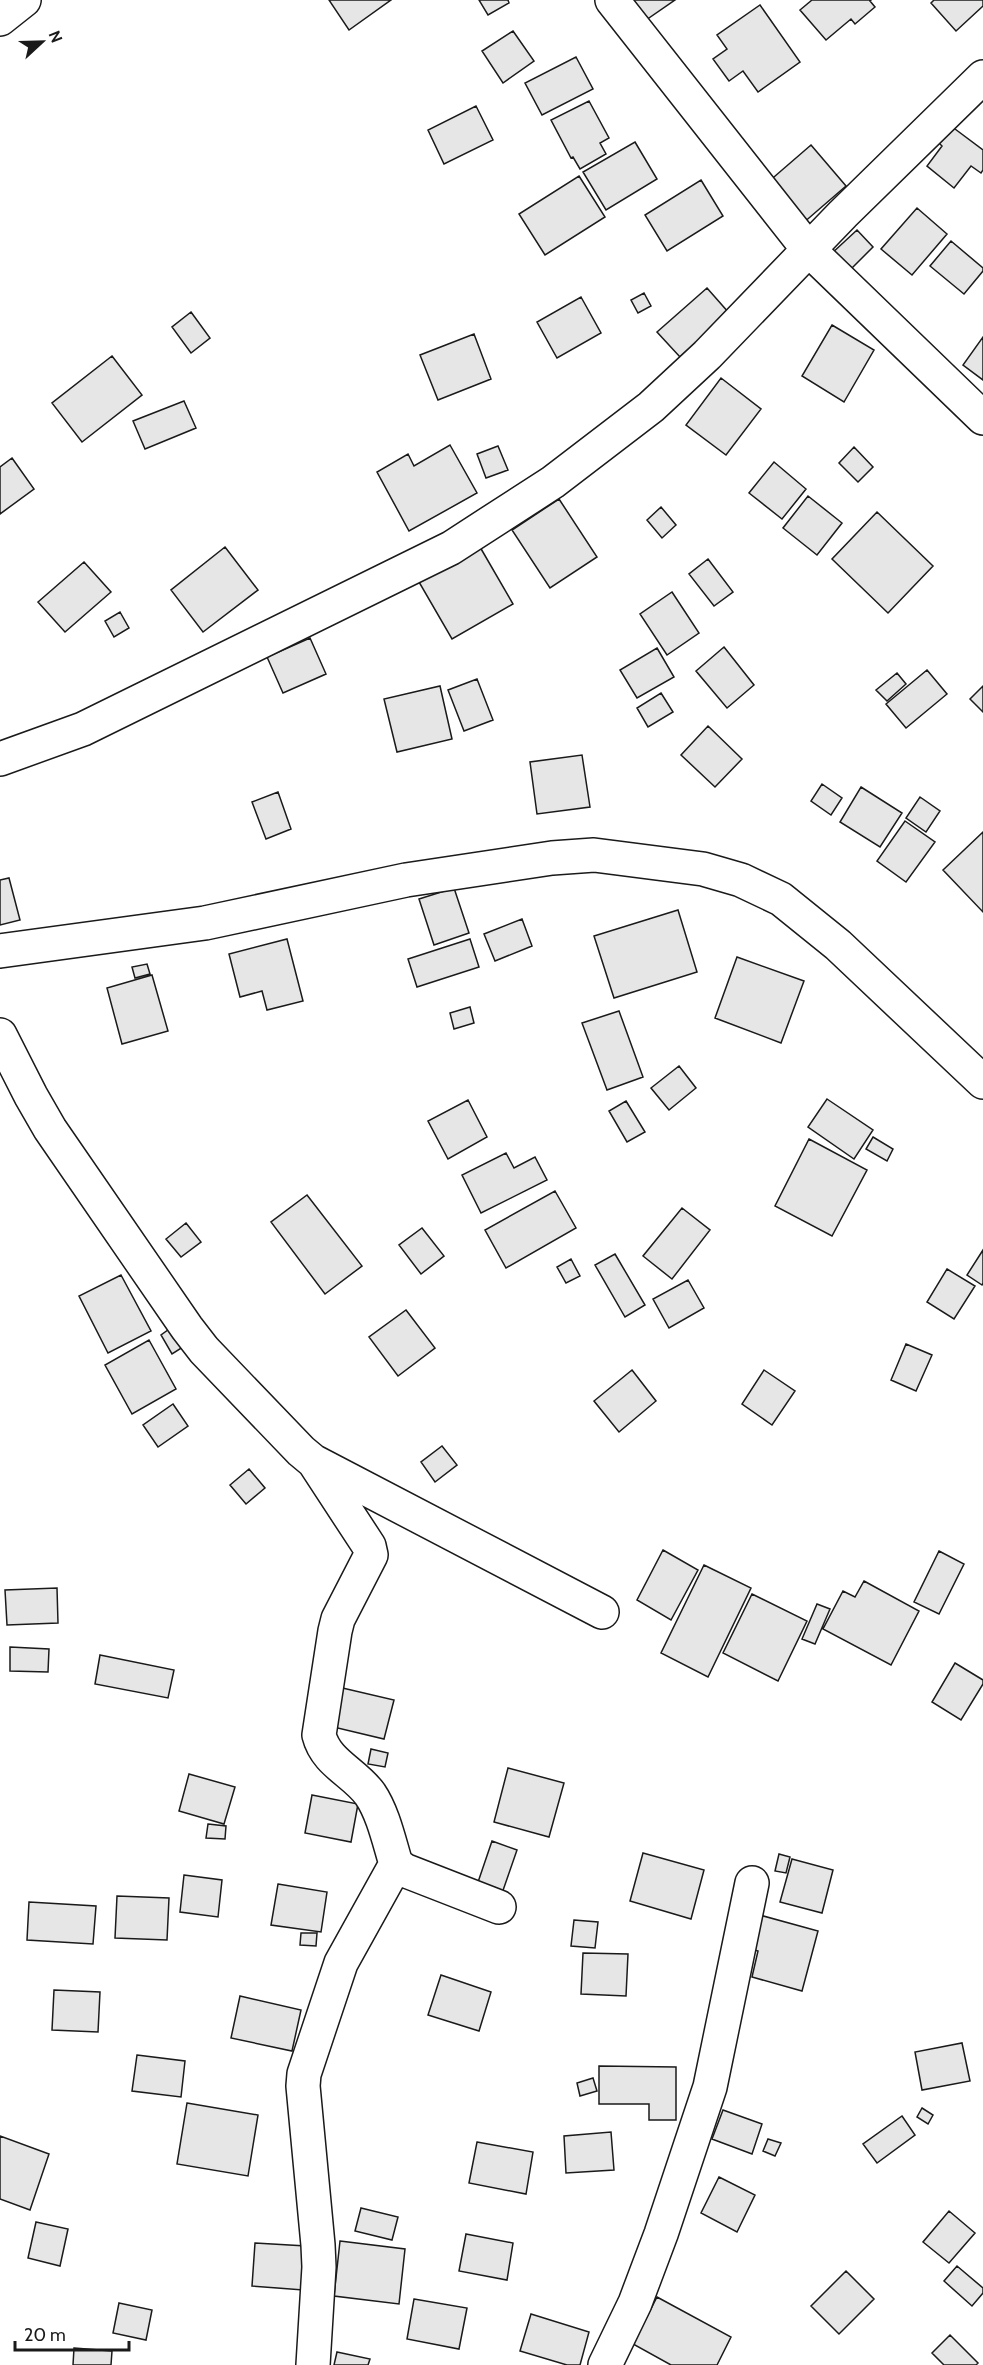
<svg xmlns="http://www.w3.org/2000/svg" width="983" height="2365" font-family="Cabin,sans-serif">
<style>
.building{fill:#e6e6e6;stroke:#1a1a1a;stroke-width:1.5}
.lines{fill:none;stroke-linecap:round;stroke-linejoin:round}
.minor-casing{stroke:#1a1a1a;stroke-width:36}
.highway-casing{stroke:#1a1a1a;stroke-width:36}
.minor{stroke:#fff;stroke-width:33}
.highway{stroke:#fff;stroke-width:33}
</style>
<rect width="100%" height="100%" fill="#fff"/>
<!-- building -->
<path class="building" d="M 329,0 L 391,0 L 349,30 Z
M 479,0 L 508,0 L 509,3 L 488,15 Z
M 632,0 L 675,0 L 646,20 Z
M 812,0 L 871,0 L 870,1 L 875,7 L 855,24 L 851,19 L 826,40 L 800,10 Z
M 934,0 L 983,0 L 983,6 L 956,31 L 931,3 Z
M 760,5 L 800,62 L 758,92 L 743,71 L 729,81 L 713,59 L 727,49 L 717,35 Z
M 513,31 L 534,61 L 503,83 L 482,51 Z
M 576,57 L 593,89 L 542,115 L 525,83 Z
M 589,101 L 609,138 L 600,143 L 606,154 L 580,169 L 573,157 L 571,158 L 551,120 Z
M 476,106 L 493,140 L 444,164 L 428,130 Z
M 951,126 L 983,150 L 983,170 L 981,173 L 971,166 L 954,188 L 927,166 L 942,146 L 939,143 Z
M 635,142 L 657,179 L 606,210 L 583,172 Z
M 811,145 L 846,186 L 802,224 L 767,183 Z
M 579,176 L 605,217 L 545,255 L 519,214 Z
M 701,180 L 723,216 L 667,251 L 645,215 Z
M 917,208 L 947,234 L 912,275 L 881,249 Z
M 857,230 L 873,247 L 847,273 L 830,255 Z
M 951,241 L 983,268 L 983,271 L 964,294 L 930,266 Z
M 707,288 L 729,313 L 680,357 L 657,332 Z
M 644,293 L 651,306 L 638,313 L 631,300 Z
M 581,297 L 601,333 L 557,358 L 537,322 Z
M 191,312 L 210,338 L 191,353 L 172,327 Z
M 832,325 L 874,350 L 844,402 L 802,376 Z
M 474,334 L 491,379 L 438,400 L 420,355 Z
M 983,337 L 983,380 L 963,365 Z
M 112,356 L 142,395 L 82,442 L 52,403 Z
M 721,378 L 761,409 L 726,455 L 686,425 Z
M 184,401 L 196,428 L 145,449 L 133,421 Z
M 450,445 L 477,493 L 409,531 L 377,472 L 408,454 L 414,466 Z
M 498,446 L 508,470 L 486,478 L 477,454 Z
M 854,447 L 873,467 L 858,482 L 839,463 Z
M 12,458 L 34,489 L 0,514 L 0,467 Z
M 774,462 L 806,489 L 782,519 L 749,493 Z
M 808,496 L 842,523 L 817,555 L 783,528 Z
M 559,499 L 597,557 L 550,588 L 512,530 Z
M 661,507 L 676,525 L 662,538 L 647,520 Z
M 877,512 L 933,566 L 888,613 L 832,559 Z
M 225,547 L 258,590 L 203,632 L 171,590 Z
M 480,547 L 513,604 L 452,639 L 419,582 Z
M 708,559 L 733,592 L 714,606 L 689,574 Z
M 84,562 L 111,592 L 65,632 L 38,602 Z
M 672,592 L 699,633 L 667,655 L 640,614 Z
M 120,612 L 129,628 L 114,637 L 105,621 Z
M 310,638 L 326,674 L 283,693 L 267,657 Z
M 724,647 L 754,685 L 727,708 L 696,671 Z
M 657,648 L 674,677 L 637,698 L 620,670 Z
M 927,670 L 947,694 L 906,728 L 886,704 Z
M 897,673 L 906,684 L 887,701 L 876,690 Z
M 477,679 L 493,720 L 464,731 L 448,690 Z
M 440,686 L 452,739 L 397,752 L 384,699 Z
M 983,686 L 983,712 L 970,699 Z
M 661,693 L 673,712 L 648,727 L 637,708 Z
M 708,726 L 742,759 L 715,787 L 681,755 Z
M 582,755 L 590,807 L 537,814 L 530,762 Z
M 822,784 L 842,798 L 831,815 L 811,801 Z
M 861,787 L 902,813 L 880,847 L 840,822 Z
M 278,792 L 291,829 L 266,839 L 252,802 Z
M 920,797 L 940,811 L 926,832 L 906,818 Z
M 905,821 L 935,842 L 906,882 L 877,861 Z
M 983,832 L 983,912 L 943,870 Z
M 9,878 L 20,920 L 0,925 L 0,880 Z
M 454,888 L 469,933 L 434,945 L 419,899 Z
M 678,910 L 697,972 L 614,998 L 594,936 Z
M 522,919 L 532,946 L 495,961 L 484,934 Z
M 287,939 L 303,1001 L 267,1010 L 262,991 L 240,997 L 229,954 Z
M 470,939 L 479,967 L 417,987 L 408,959 Z
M 737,957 L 804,981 L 781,1043 L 715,1018 Z
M 147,964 L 150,974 L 135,978 L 132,967 Z
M 152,975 L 168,1031 L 122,1044 L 107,988 Z
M 470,1007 L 474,1023 L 454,1029 L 450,1013 Z
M 619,1011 L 643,1077 L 607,1090 L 582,1023 Z
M 679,1066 L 696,1088 L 669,1110 L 651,1088 Z
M 827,1099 L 873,1130 L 854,1159 L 808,1127 Z
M 468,1100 L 487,1137 L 448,1159 L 428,1121 Z
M 626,1101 L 645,1132 L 627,1142 L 609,1111 Z
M 873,1137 L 893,1149 L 887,1161 L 866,1149 Z
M 809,1139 L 867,1170 L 832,1236 L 775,1206 Z
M 506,1153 L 514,1168 L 535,1157 L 547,1180 L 481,1213 L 462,1175 Z
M 555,1191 L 576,1228 L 506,1268 L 485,1230 Z
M 307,1195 L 362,1266 L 325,1294 L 271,1222 Z
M 682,1208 L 710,1230 L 672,1279 L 643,1256 Z
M 186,1223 L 201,1242 L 181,1257 L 166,1239 Z
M 422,1228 L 444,1256 L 421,1274 L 399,1245 Z
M 983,1250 L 983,1283 L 982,1285 L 967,1275 Z
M 615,1254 L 645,1305 L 625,1317 L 595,1265 Z
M 571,1259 L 580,1276 L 566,1283 L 557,1267 Z
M 947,1269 L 975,1286 L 954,1319 L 927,1302 Z
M 121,1275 L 151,1331 L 108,1353 L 79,1296 Z
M 688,1280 L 704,1308 L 669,1328 L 653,1299 Z
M 406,1310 L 435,1348 L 398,1376 L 369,1337 Z
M 172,1327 L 183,1347 L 172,1354 L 161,1335 Z
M 149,1340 L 176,1389 L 132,1414 L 105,1365 Z
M 906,1344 L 932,1355 L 916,1391 L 891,1380 Z
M 632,1370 L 656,1401 L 619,1432 L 594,1401 Z
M 764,1370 L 795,1391 L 772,1425 L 742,1404 Z
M 173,1404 L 188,1426 L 158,1447 L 143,1425 Z
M 442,1446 L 457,1465 L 435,1482 L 421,1462 Z
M 249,1469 L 265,1488 L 246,1504 L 230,1485 Z
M 663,1550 L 698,1570 L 671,1620 L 637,1600 Z
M 939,1551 L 964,1564 L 939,1614 L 914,1602 Z
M 704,1565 L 751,1588 L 708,1677 L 661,1653 Z
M 864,1581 L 919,1611 L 891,1665 L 823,1629 L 843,1591 L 855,1597 Z
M 57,1588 L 58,1623 L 7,1625 L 5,1590 Z
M 752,1594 L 807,1621 L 778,1681 L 723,1653 Z
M 817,1604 L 830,1609 L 815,1644 L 802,1639 Z
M 10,1647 L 49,1649 L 48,1672 L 10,1671 Z
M 100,1655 L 174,1670 L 168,1698 L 95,1684 Z
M 955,1663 L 983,1680 L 983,1684 L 961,1720 L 932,1702 Z
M 334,1686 L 394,1700 L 384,1739 L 325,1725 Z
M 371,1749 L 388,1753 L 385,1767 L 368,1764 Z
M 508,1768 L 564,1783 L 549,1837 L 494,1822 Z
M 189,1774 L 235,1787 L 224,1824 L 179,1811 Z
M 312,1795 L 358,1804 L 351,1842 L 305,1833 Z
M 208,1824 L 226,1826 L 225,1839 L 206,1838 Z
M 492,1841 L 517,1850 L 500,1899 L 475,1891 Z
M 643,1853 L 704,1870 L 691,1919 L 630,1901 Z
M 779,1854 L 790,1857 L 786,1873 L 775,1871 Z
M 792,1859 L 833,1870 L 822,1913 L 780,1902 Z
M 184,1875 L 222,1880 L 218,1917 L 180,1912 Z
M 278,1884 L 327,1892 L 321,1932 L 271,1925 Z
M 117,1896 L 169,1898 L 167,1940 L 115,1938 Z
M 29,1902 L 96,1906 L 93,1944 L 27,1940 Z
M 756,1914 L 818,1931 L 802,1991 L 752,1977 L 758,1951 L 747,1948 Z
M 574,1920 L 598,1922 L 595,1948 L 571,1946 Z
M 301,1933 L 317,1933 L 316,1946 L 300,1945 Z
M 583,1953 L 628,1954 L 626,1996 L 581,1994 Z
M 441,1975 L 491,1992 L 479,2031 L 428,2015 Z
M 54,1990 L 100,1992 L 98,2032 L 52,2030 Z
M 240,1996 L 301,2010 L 292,2051 L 231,2038 Z
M 962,2043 L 970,2081 L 922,2090 L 915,2052 Z
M 137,2055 L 185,2061 L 181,2097 L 132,2091 Z
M 599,2066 L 676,2067 L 676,2120 L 649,2120 L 649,2104 L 599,2104 Z
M 593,2078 L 597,2091 L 580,2096 L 577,2083 Z
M 187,2103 L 258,2115 L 248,2176 L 177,2164 Z
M 922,2108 L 933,2115 L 928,2124 L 917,2117 Z
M 723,2110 L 762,2124 L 752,2154 L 712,2139 Z
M 902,2116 L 915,2135 L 877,2163 L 863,2144 Z
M 611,2132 L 614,2170 L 566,2173 L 564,2136 Z
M 0,2136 L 49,2154 L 30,2210 L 0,2199 Z
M 768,2139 L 781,2143 L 775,2156 L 763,2151 Z
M 477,2142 L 533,2152 L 526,2194 L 469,2183 Z
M 719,2177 L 755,2195 L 737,2232 L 701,2213 Z
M 361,2208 L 398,2217 L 392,2240 L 355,2231 Z
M 949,2211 L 975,2233 L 949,2263 L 923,2242 Z
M 36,2222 L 68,2229 L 60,2266 L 28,2258 Z
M 466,2234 L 513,2243 L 507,2280 L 459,2271 Z
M 340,2241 L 405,2249 L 399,2304 L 334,2296 Z
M 255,2243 L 306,2246 L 303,2290 L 252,2286 Z
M 957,2266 L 983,2288 L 983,2293 L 972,2306 L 944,2281 Z
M 846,2271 L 874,2299 L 839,2334 L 811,2306 Z
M 657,2297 L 731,2337 L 717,2365 L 671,2365 L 633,2344 Z
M 414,2299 L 467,2308 L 459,2349 L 407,2339 Z
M 119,2303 L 152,2310 L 146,2340 L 113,2333 Z
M 531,2314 L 589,2332 L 580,2365 L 567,2365 L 520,2351 Z
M 950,2335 L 978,2363 L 976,2365 L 944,2365 L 932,2353 Z
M 74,2348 L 112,2351 L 111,2365 L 73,2365 Z
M 337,2352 L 370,2359 L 368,2365 L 334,2365 Z"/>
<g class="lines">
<defs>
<path id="minor" d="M 612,0 L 808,249 L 983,418
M 0,759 L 83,729 L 451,548 L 553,482 L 651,407 L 707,355 L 843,214 L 983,77
M 0,951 L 205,923 L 406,880 L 552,858 L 594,855 L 703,869 L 741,880 L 781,899 L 838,945 L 983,1082
M 0,1035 L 31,1096 L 50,1129 L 187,1328 L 204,1350 L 301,1451 L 313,1461 L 602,1612
M 314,1462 L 369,1546 L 371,1555 L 338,1619 L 335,1631 L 319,1735 C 326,1763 354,1772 370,1794 C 383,1813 389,1841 396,1864 L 404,1870 L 499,1907
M 313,2365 L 319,2267 L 318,2245 L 303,2086 L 304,2074 L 341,1963 L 396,1864
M 605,2365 L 635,2303 L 661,2234 L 710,2087 L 752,1883"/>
<path id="highway" d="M 0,19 L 24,0"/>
</defs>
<!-- minor casing -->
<use href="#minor" class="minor-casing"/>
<!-- highway casing -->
<use href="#highway" class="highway-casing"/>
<!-- minor -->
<use href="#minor" class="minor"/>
<!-- highway -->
<use href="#highway" class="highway"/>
</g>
<!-- north arrow -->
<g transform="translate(42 42) rotate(68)" stroke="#ffffff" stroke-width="4.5" paint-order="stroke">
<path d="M0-4.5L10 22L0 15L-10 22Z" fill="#1a1a1a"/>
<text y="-9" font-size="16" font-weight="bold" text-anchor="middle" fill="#1a1a1a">N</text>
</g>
<!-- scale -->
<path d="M15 2341v9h114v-9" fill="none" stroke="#1a1a1a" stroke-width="3"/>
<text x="24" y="2341" font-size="18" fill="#1a1a1a" stroke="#ffffff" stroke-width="4.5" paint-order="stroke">20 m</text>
</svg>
